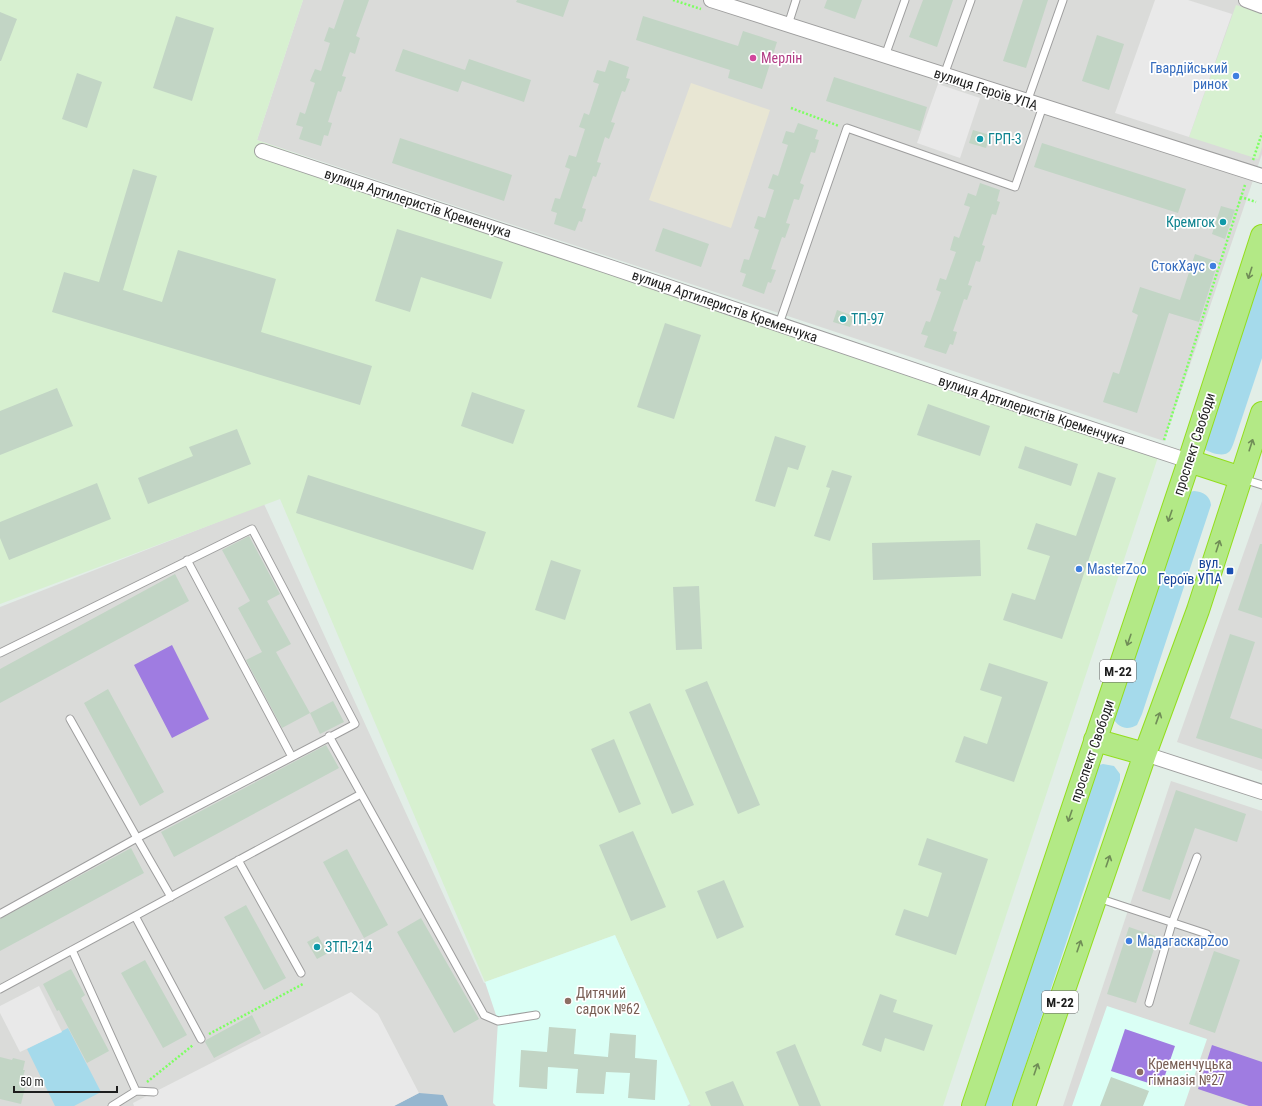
<svg xmlns="http://www.w3.org/2000/svg" width="1262" height="1106" font-family="'Roboto Condensed',sans-serif">
<style>
.residential{fill:#dadbd9}
.commercial{fill:#d7f0d0}
.industrial{fill:#e8e6d3}
.education{fill:#dafff5}
.grass{fill:#a5daeb}
.forest{fill:#95b6cf}
.pitch{fill:#9f7ce1}
.parking{fill:#e9e9e9}
.building{fill:#c2d5c5}
.lines{fill:none;stroke-linecap:round;stroke-linejoin:round}
.lane-casing{stroke:#9e9e9e;stroke-width:9}
.street-casing{stroke:#9e9e9e;stroke-width:16}
.highway-casing{stroke:#93de1d;stroke-width:24}
.path{stroke:#7dff62;stroke-width:2.5;stroke-dasharray:2 2;stroke-linecap:butt}
.lane{stroke:#fff;stroke-width:7}
.street{stroke:#fff;stroke-width:14}
.highway{stroke:#b3e986;stroke-width:22}
.oneway{stroke:#708d57}
.hotel-dot{fill:#d1479c;stroke:#fff;stroke-width:1.5}
.shop-dot{fill:#3f7fe0;stroke:#fff;stroke-width:1.5}
.culture-dot{fill:#0f9aa8;stroke:#fff;stroke-width:1.5}
.transit-dot{fill:#1a4fb4;stroke:#fff;stroke-width:1.5}
.education-dot{fill:#8d6e63;stroke:#fff;stroke-width:1.5}
.labels{text-anchor:middle;stroke-width:3.5;stroke-linejoin:round;paint-order:stroke}
.shield{fill:#fff;stroke:#616161;stroke-width:1}
.shield-label{font-size:13px;font-weight:bold;fill:#1d1d1d}
.hotel-label{font-size:14px;fill:#b23c85;stroke:#fff;text-anchor:start}
.shop-label{font-size:14px;fill:#366cbe;stroke:#fff;text-anchor:end}
.street-label{font-size:14px;fill:#1d1d1d;stroke:#fff}
.culture-label{font-size:14px;fill:#0d838f;stroke:#fff;text-anchor:start}
.transit-label{font-size:14px;fill:#164399;stroke:#fff;text-anchor:end}
.education-label{font-size:14px;fill:#785e54;stroke:#fff;text-anchor:start}
</style>
<rect width="100%" height="100%" fill="#e2eee7"/>
<!-- residential -->
<path class="residential" d="M 303,0 L 1262,0 L 1262,154 L 1164,441 L 257,140 Z
M 1262,501 L 1262,771 L 1177,742 Z
M 264,504 L 484,983 L 614,936 L 691,1106 L 0,1106 L 0,607 Z
M 1171,781 L 1262,811 L 1262,1106 L 1063,1106 Z"/>
<!-- commercial -->
<path class="commercial" d="M 0,0 L 303,0 L 257,140 L 1158,457 L 943,1106 L 691,1106 L 615,935 L 485,982 L 280,499 L 0,604 Z
M 1236,5 L 1262,13 L 1262,147 L 1258,159 L 1189,137 Z"/>
<!-- industrial -->
<path class="industrial" d="M 691,83 L 770,110 L 731,228 L 649,200 Z"/>
<!-- education -->
<path class="education" d="M 615,935 L 690,1104 L 687,1106 L 496,1106 L 493,1103 L 498,1021 L 485,982 Z
M 1107,1006 L 1207,1039 L 1184,1106 L 1072,1106 Z"/>
<!-- grass -->
<path class="grass" d="M 1262,269 L 1262,358 L 1235,439 C 1234,442 1232,448 1230,451 C 1224,458 1211,453 1204,449 Z
M 1194,491 C 1204,492 1210,496 1211,505 L 1142,714 L 1137,725 C 1128,730 1119,729 1113,718 L 1190,492 Z
M 1103,764 L 1114,766 L 1120,774 L 1120,780 L 1012,1106 L 982,1106 L 1096,768 L 1099,765 Z
M 68,1028 L 101,1092 L 74,1106 L 55,1106 L 27,1049 Z"/>
<!-- forest -->
<path class="forest" d="M 419,1093 L 443,1095 L 448,1106 L 394,1106 Z"/>
<!-- pitch -->
<path class="pitch" d="M 172,645 L 209,719 L 172,738 L 134,665 Z
M 1125,1029 L 1175,1046 L 1161,1087 L 1111,1071 Z
M 1212,1045 L 1262,1062 L 1262,1106 L 1249,1106 L 1198,1089 Z"/>
<!-- parking -->
<path class="parking" d="M 1155,0 L 1188,0 L 1232,14 L 1189,137 L 1115,113 Z
M 938,84 L 980,98 L 960,158 L 917,143 Z
M 39,986 L 62,1032 L 20,1052 L 0,1013 L 0,1006 Z
M 351,992 L 378,1014 L 419,1093 L 394,1106 L 134,1106 L 133,1103 Z"/>
<!-- building -->
<path class="building" d="M 344,0 L 369,0 L 356,36 L 360,38 L 355,54 L 350,52 L 342,76 L 346,77 L 341,92 L 338,91 L 328,122 L 332,123 L 328,136 L 324,135 L 321,146 L 299,139 L 303,127 L 296,125 L 300,112 L 305,114 L 315,83 L 310,81 L 315,69 L 321,71 L 330,43 L 324,41 L 329,27 L 334,29 Z
M 517,0 L 569,0 L 563,17 L 516,2 Z
M 827,0 L 862,0 L 855,19 L 824,8 Z
M 923,0 L 953,0 L 937,47 L 909,37 Z
M 1023,0 L 1048,0 L 1026,68 L 1003,61 Z
M 0,12 L 17,19 L 1,61 L 0,61 Z
M 176,16 L 214,28 L 192,101 L 153,88 Z
M 643,16 L 738,46 L 743,31 L 777,42 L 762,89 L 728,78 L 730,70 L 636,40 Z
M 1097,35 L 1124,44 L 1109,90 L 1082,81 Z
M 403,49 L 465,70 L 469,59 L 531,80 L 524,102 L 462,81 L 458,92 L 395,71 Z
M 609,60 L 629,67 L 626,78 L 630,79 L 625,92 L 622,91 L 611,122 L 615,123 L 609,139 L 605,137 L 597,162 L 601,163 L 596,177 L 593,176 L 582,208 L 586,209 L 582,222 L 579,221 L 575,231 L 554,224 L 557,213 L 551,211 L 555,198 L 560,199 L 570,169 L 565,167 L 569,155 L 576,157 L 585,129 L 579,127 L 584,113 L 589,115 L 599,84 L 593,82 L 597,70 L 605,72 Z
M 77,73 L 102,82 L 87,128 L 62,119 Z
M 834,77 L 927,107 L 920,131 L 826,101 Z
M 798,123 L 818,130 L 815,139 L 819,140 L 815,153 L 811,152 L 800,183 L 804,185 L 799,200 L 794,199 L 786,223 L 790,224 L 785,238 L 782,237 L 771,269 L 776,270 L 771,283 L 768,282 L 764,294 L 742,286 L 746,274 L 740,272 L 744,259 L 749,260 L 759,230 L 754,228 L 758,216 L 765,218 L 774,190 L 768,188 L 773,174 L 778,176 L 788,145 L 782,143 L 786,131 L 794,133 Z
M 973,130 L 990,135 L 986,148 L 969,143 Z
M 400,138 L 512,175 L 504,201 L 392,163 Z
M 1042,143 L 1186,189 L 1178,213 L 1034,167 Z
M 133,169 L 157,176 L 123,290 L 162,302 L 178,250 L 276,279 L 261,332 L 372,366 L 360,405 L 52,312 L 64,272 L 99,282 Z
M 980,183 L 1000,190 L 997,201 L 1000,202 L 996,215 L 992,214 L 982,245 L 985,246 L 980,262 L 976,261 L 968,285 L 972,286 L 967,300 L 964,299 L 953,331 L 957,332 L 953,345 L 950,344 L 946,354 L 924,347 L 928,336 L 921,334 L 926,321 L 930,322 L 941,292 L 936,290 L 940,278 L 946,280 L 956,252 L 950,250 L 954,236 L 959,238 L 970,207 L 964,205 L 968,193 L 976,196 Z
M 1221,206 L 1235,210 L 1225,239 L 1212,234 Z
M 663,228 L 709,244 L 701,267 L 655,251 Z
M 397,229 L 503,262 L 491,299 L 421,277 L 410,312 L 375,301 Z
M 1195,254 L 1218,262 L 1199,322 L 1169,313 L 1137,413 L 1103,402 L 1113,372 L 1119,374 L 1138,315 L 1132,312 L 1140,287 L 1180,300 Z
M 837,310 L 854,316 L 850,327 L 833,322 Z
M 665,323 L 701,335 L 674,419 L 637,407 Z
M 57,388 L 73,426 L 0,455 L 0,411 Z
M 472,392 L 525,410 L 513,444 L 461,426 Z
M 928,404 L 990,426 L 980,456 L 917,435 Z
M 237,429 L 251,464 L 148,504 L 138,478 L 193,456 L 189,447 Z
M 775,436 L 806,446 L 798,470 L 788,467 L 775,507 L 755,501 Z
M 1025,446 L 1078,464 L 1071,486 L 1018,468 Z
M 832,470 L 852,476 L 830,541 L 814,536 L 830,488 L 826,487 Z
M 1098,472 L 1116,478 L 1062,639 L 1003,620 L 1012,593 L 1035,600 L 1050,556 L 1027,549 L 1036,523 L 1076,536 Z
M 308,475 L 486,532 L 473,570 L 296,513 Z
M 97,483 L 111,519 L 9,560 L 0,538 L 0,522 Z
M 249,536 L 280,594 L 267,601 L 291,644 L 276,652 L 310,713 L 282,728 L 246,660 L 262,652 L 238,608 L 250,601 L 222,550 Z
M 980,540 L 981,576 L 873,580 L 872,543 Z
M 1260,544 L 1262,544 L 1262,618 L 1238,610 Z
M 551,560 L 581,570 L 565,620 L 535,610 Z
M 175,574 L 189,601 L 0,703 L 0,669 Z
M 699,586 L 702,649 L 676,650 L 673,587 Z
M 1230,634 L 1255,642 L 1230,718 L 1262,729 L 1262,759 L 1196,738 Z
M 989,663 L 1048,682 L 1014,782 L 955,762 L 964,736 L 987,744 L 1002,697 L 980,690 Z
M 707,681 L 760,805 L 738,814 L 685,690 Z
M 108,689 L 164,792 L 140,806 L 84,703 Z
M 333,701 L 344,722 L 320,734 L 310,713 Z
M 650,703 L 694,805 L 672,814 L 629,712 Z
M 614,739 L 641,804 L 619,813 L 591,749 Z
M 326,745 L 339,768 L 174,857 L 161,832 Z
M 1176,790 L 1246,814 L 1237,842 L 1195,828 L 1170,900 L 1142,891 Z
M 633,831 L 666,907 L 631,921 L 599,845 Z
M 927,838 L 988,859 L 956,955 L 895,935 L 904,909 L 928,917 L 942,873 L 918,865 Z
M 131,848 L 144,873 L 0,951 L 0,919 Z
M 347,849 L 388,925 L 364,938 L 323,862 Z
M 724,880 L 744,927 L 717,939 L 697,891 Z
M 246,905 L 286,978 L 264,990 L 224,917 Z
M 421,918 L 479,1019 L 454,1033 L 397,932 Z
M 1129,927 L 1158,937 L 1136,1003 L 1107,994 Z
M 318,936 L 328,953 L 317,959 L 307,942 Z
M 1214,951 L 1240,960 L 1215,1033 L 1189,1024 Z
M 145,960 L 187,1035 L 163,1048 L 121,973 Z
M 71,969 L 85,995 L 81,998 L 109,1051 L 87,1063 L 59,1010 L 57,1011 L 43,984 Z
M 880,994 L 897,1000 L 893,1012 L 933,1025 L 924,1051 L 885,1038 L 881,1052 L 862,1045 Z
M 252,1015 L 261,1033 L 214,1058 L 205,1042 L 206,1040 Z
M 549,1027 L 576,1029 L 574,1054 L 608,1057 L 610,1033 L 636,1035 L 635,1058 L 657,1060 L 655,1100 L 628,1098 L 630,1073 L 606,1072 L 604,1094 L 576,1093 L 578,1069 L 548,1067 L 547,1089 L 519,1087 L 521,1050 L 547,1052 Z
M 795,1044 L 821,1106 L 799,1106 L 776,1052 Z
M 0,1057 L 12,1060 L 13,1058 L 25,1061 L 23,1070 L 25,1070 L 20,1087 L 25,1088 L 21,1104 L 0,1099 Z
M 1111,1077 L 1149,1091 L 1143,1106 L 1100,1106 Z
M 733,1081 L 744,1106 L 711,1106 L 705,1092 Z"/>
<g class="lines">
<defs>
<path id="lane" d="M 788,25 L 796,0
M 885,56 L 905,0
M 944,75 L 971,0
M 1027,102 L 1063,0
M 779,324 L 847,128 L 1015,187 L 1043,106
M 1243,479 L 1262,485
M 187,560 L 292,757
M 0,653 L 252,529 L 355,724 L 137,838 L 171,897
M 329,736 L 484,1015 L 498,1021 L 536,1015
M 238,860 L 301,973
M 1098,898 L 1207,934
M 0,914 L 137,838 L 70,719
M 135,916 L 201,1039
M 72,950 L 136,1091 L 154,1092
M 0,989 L 361,794
M 1149,1003 L 1172,923 L 1197,857
M 112,1106 L 136,1091"/>
<path id="street" d="M 711,0 L 1262,176
M 1246,0 L 1262,6
M 262,151 L 613,268 L 955,384 L 1189,461
M 1145,754 L 1262,792"/>
<path id="highway" d="M 1189,461 L 1241,478
M 1095,740 L 1145,754
M 973,1106 L 1189,461 L 1262,236
M 1024,1106 L 1145,754 L 1198,610 L 1262,413"/>
</defs>
<!-- lane casing -->
<use href="#lane" class="lane-casing"/>
<!-- street casing -->
<use href="#street" class="street-casing"/>
<!-- highway casing -->
<use href="#highway" class="highway-casing"/>
<!-- path -->
<path class="path" d="M 673,0 L 701,9
M 791,108 L 839,126
M 1253,160 L 1262,133
M 1245,185 L 1241,197 L 1256,202
M 1164,440 L 1241,197
M 209,1034 L 303,984
M 147,1082 L 193,1045"/>
<!-- lane -->
<use href="#lane" class="lane"/>
<!-- street -->
<use href="#street" class="street"/>
<!-- highway -->
<use href="#highway" class="highway"/>
</g>
<!-- one-way arrows -->
<defs><path id="oneway-shaft" d="M-6 0H5M1.5-3L5.5 0L1.5 3" fill="none" stroke-width="1.6" stroke-linecap="round" stroke-linejoin="round"/></defs>
<g class="oneway">
<use href="#oneway-shaft" transform="translate(1250 273) rotate(108)"/>
<use href="#oneway-shaft" transform="translate(1251 445) rotate(-72)"/>
<use href="#oneway-shaft" transform="translate(1170 516) rotate(109)"/>
<use href="#oneway-shaft" transform="translate(1218 546) rotate(-72)"/>
<use href="#oneway-shaft" transform="translate(1129 640) rotate(109)"/>
<use href="#oneway-shaft" transform="translate(1158 718) rotate(-70)"/>
<use href="#oneway-shaft" transform="translate(1070 816) rotate(109)"/>
<use href="#oneway-shaft" transform="translate(1108 861) rotate(-71)"/>
<use href="#oneway-shaft" transform="translate(1079 946) rotate(-71)"/>
<use href="#oneway-shaft" transform="translate(1036 1069) rotate(-71)"/>
</g>
<!-- markers -->
<circle class="hotel-dot" cx="753" cy="58" r="4"/>
<g class="shop-dot">
<circle cx="1236" cy="76" r="4"/>
<circle cx="1213" cy="266" r="4"/>
<circle cx="1079" cy="569" r="4"/>
<circle cx="1129" cy="941" r="4"/>
</g>
<g class="culture-dot">
<circle cx="980" cy="139" r="4"/>
<circle cx="1223" cy="222" r="4"/>
<circle cx="843" cy="319" r="4"/>
<circle cx="317" cy="947" r="4"/>
</g>
<rect class="transit-dot" x="1226" y="567" width="8" height="8" rx="2"/>
<g class="education-dot">
<circle cx="568" cy="1001" r="4"/>
<circle cx="1140" cy="1072" r="4"/>
</g>
<g class="labels">
<!-- shield labels -->
<g class="shield">
<rect x="1100" y="660" width="36" height="22" rx="3"/>
<rect x="1042" y="991" width="36" height="22" rx="3"/>
</g>
<g class="shield-label">
<text x="1118" y="676">М-22</text>
<text x="1060" y="1007">М-22</text>
</g>
<!-- hotel labels -->
<g class="hotel-label">
<text x="761" y="63">Мерлін</text>
</g>
<!-- shop labels -->
<g class="shop-label">
<text x="1228" y="73">Гвардійський<tspan x="1228" dy="16">ринок</tspan></text>
<text x="1205" y="271">СтокХаус</text>
<text x="1087" y="574" text-anchor="start">MasterZoo</text>
<text x="1137" y="946" text-anchor="start">МадагаскарZoo</text>
</g>
<!-- street labels -->
<g class="street-label">
<text transform="translate(986 89) rotate(18)" y="5">вулиця Героїв УПА</text>
<text transform="translate(418 203) rotate(18)" y="5">вулиця Артилеристів Кременчука</text>
<text transform="translate(725 306) rotate(19)" y="5">вулиця Артилеристів Кременчука</text>
<text transform="translate(1032 410) rotate(18)" y="5">вулиця Артилеристів Кременчука</text>
<text transform="translate(1194 444) rotate(-72)" y="5">проспект Свободи</text>
<text transform="translate(1092 751) rotate(-71)" y="5">проспект Свободи</text>
</g>
<!-- culture labels -->
<g class="culture-label">
<text x="988" y="144">ГРП-3</text>
<text x="1215" y="227" text-anchor="end">Кремгок</text>
<text x="851" y="324">ТП-97</text>
<text x="325" y="952">ЗТП-214</text>
</g>
<!-- transit labels -->
<g class="transit-label">
<text x="1222" y="568">вул.<tspan x="1222" dy="16">Героїв УПА</tspan></text>
</g>
<!-- education labels -->
<g class="education-label">
<text x="576" y="998">Дитячий<tspan x="576" dy="16">садок №62</tspan></text>
<text x="1148" y="1069">Кременчуцька<tspan x="1148" dy="16">гімназія №27</tspan></text>
</g>
</g>
<!-- scale -->
<path d="M14 1086v6h103v-6" fill="none" stroke="#1d1d1d" stroke-width="2"/>
<text x="20" y="1086" font-size="12" fill="#1d1d1d" stroke="#ffffff" stroke-width="3" paint-order="stroke">50 m</text>
</svg>
